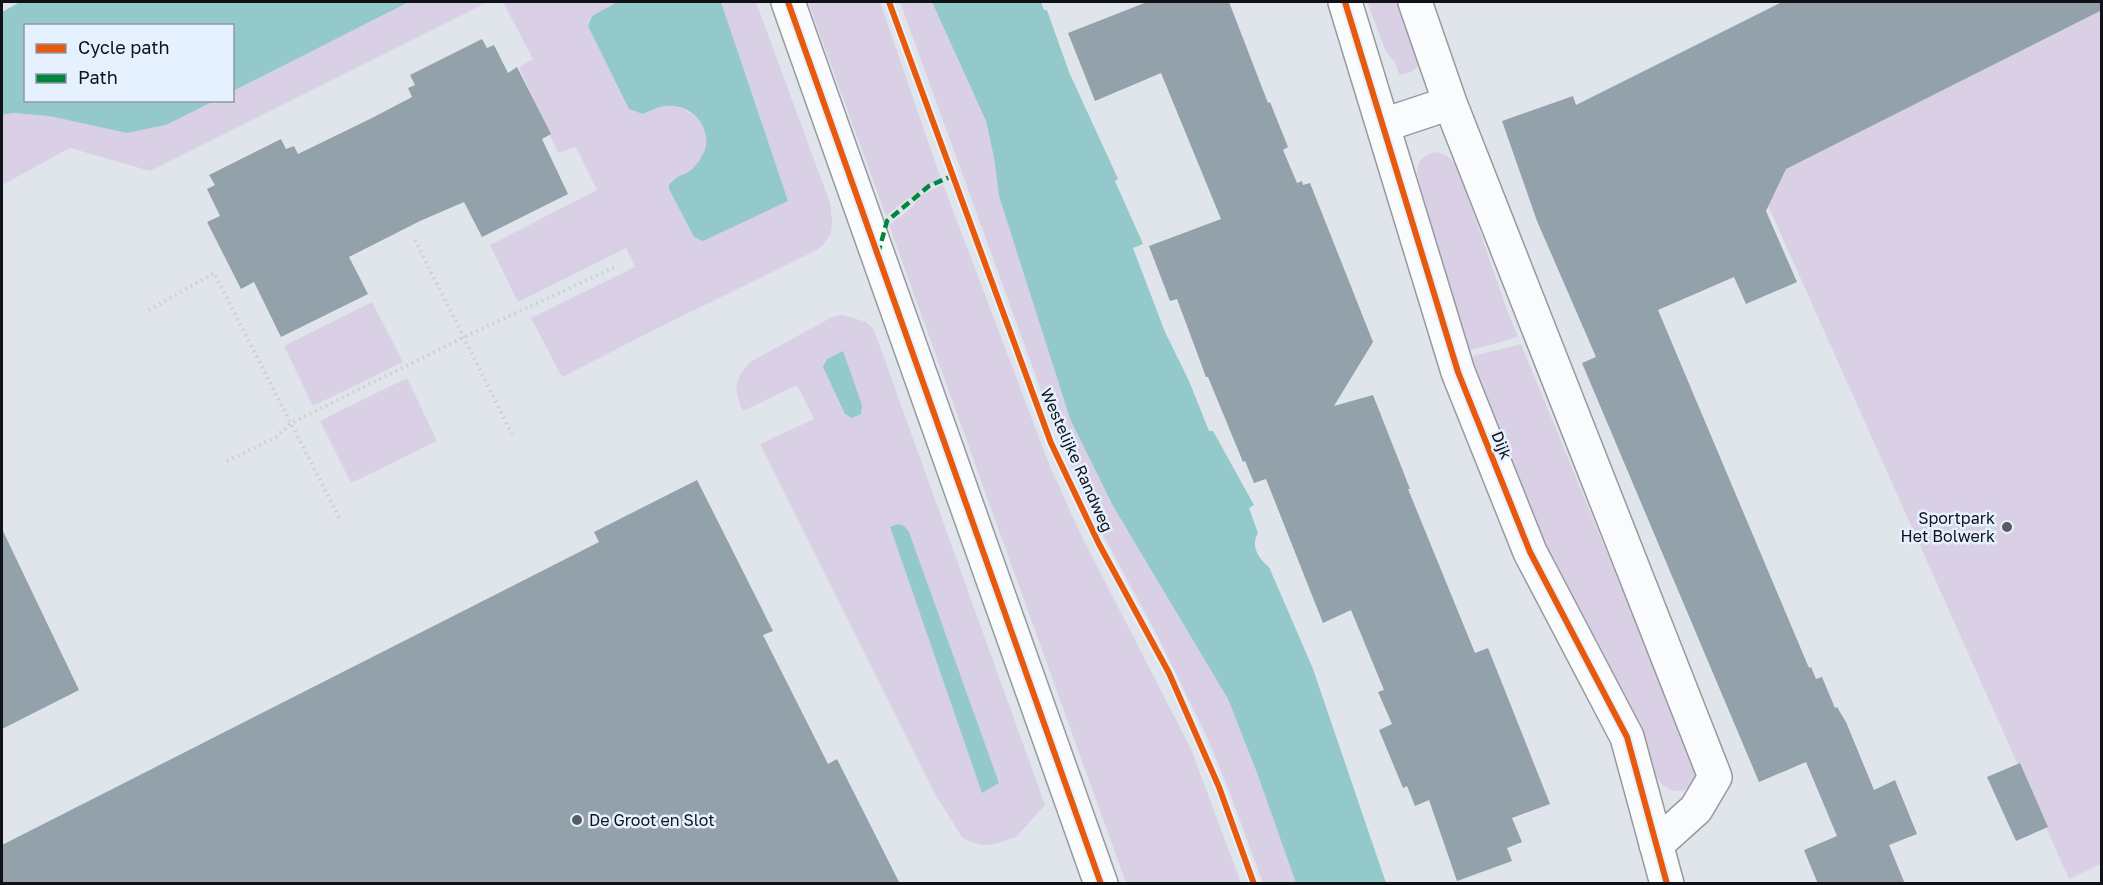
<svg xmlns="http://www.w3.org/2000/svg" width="2103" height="885" font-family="'Golos Text',sans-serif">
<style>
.green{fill:#dad0e6;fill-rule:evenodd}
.water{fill:#93c9cb}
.building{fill:#93a2aa}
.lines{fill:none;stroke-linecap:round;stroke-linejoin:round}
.minor-casing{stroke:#969a9f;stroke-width:36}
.tertiary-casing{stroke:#969a9f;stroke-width:36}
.path{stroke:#cbcdcf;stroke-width:4;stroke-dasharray:1.5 4.5;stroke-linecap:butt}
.minor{stroke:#fafbfc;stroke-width:33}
.tertiary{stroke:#fafbfc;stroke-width:33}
.quiet{stroke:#00873e;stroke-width:4.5;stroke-dasharray:9 4.5;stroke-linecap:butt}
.cycleway-casing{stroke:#e6f1ff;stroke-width:10}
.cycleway{stroke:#e8590c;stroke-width:6}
.poi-dot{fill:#585c61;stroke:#e6f1ff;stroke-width:2}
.labels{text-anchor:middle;stroke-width:5;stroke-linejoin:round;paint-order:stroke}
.street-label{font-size:16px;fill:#0f1217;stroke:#e6f1ff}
.poi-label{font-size:16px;fill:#0f1217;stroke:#e6f1ff;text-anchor:end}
</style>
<rect width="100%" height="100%" fill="#dfe5eb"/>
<!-- green -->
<path class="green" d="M 409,2 L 488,2 L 150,171 L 70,148 L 2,185 L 2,115 L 13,113 L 49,116 L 127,133 L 166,125 L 214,101 L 232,100 L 233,91 Z
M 503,2 L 617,2 L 592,16 L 588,26 L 643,114 C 654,109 666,103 679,107 C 683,108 687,112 691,114 C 713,129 710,153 692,170 C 686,175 677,177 671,181 L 669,189 L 787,200 L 721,2 L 756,2 L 830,203 C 833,224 835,236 817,250 L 664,325 L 562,377 L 531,318 L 635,267 L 626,248 L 518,302 L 490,245 L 597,190 L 576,147 L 558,153 L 519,67 L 533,59 Z
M 808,2 L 880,2 L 941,179 L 907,199 L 886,216 Z
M 900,2 L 932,2 L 986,121 L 994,158 L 999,196 L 1070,419 L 1113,506 L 1228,699 L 1257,773 L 1296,883 L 1263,883 L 1228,788 L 1206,735 L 1158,637 L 1095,520 L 1056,432 Z
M 1367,2 L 1403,2 L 1422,58 C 1418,70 1412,73 1399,75 L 1396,64 L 1386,52 Z
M 2101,9 L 2101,864 L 2069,879 L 1758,183 Z
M 1437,152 L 1446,155 L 1457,165 L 1507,310 L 1518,337 L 1467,351 L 1417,174 C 1417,160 1424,154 1437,152 Z
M 943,184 L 1049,464 L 1079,531 L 1191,749 L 1241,883 L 1126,883 L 889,225 L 909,210 L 922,195 Z
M 372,302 L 403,362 L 313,406 L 284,346 Z
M 843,315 L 866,322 L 874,330 L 1045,805 L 1016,837 L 991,845 L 981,845 L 971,842 L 962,837 L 935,794 L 760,444 L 814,419 L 797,385 L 743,411 C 733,388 734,380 750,362 L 832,317 ZM 890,527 L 946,637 L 999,783 L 982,792 Z
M 1521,344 L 1696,769 C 1696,797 1666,798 1655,774 C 1625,705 1587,641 1556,573 C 1524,503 1498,429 1469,357 Z
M 407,378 L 437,441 L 351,483 L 320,421 Z"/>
<!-- water -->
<path class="water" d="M 20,2 L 409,2 L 233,91 L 232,26 L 26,26 L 26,100 L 214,101 L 166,125 L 127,133 L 49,116 L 13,113 L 2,115 L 2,12 Z
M 617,2 L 721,2 L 788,201 L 703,241 L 694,237 L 669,189 L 669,185 C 674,177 681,176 688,172 C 694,169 700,160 703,154 C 713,135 699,112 679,107 C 665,103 654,109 643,114 L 629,109 L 588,26 L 592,16 Z
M 932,2 L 1041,2 L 1044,10 L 1047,10 L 1069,72 L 1118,179 L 1115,181 L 1143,244 L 1133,248 L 1165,332 L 1189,381 L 1209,431 L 1213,431 L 1254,505 L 1249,508 L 1258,533 C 1250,546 1259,559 1269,567 L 1313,669 L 1386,883 L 1296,883 L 1257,773 L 1228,699 L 1113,506 L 1070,419 L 999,196 L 994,158 L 986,121 Z
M 843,351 L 862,405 L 861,414 L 852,418 L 845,414 L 823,367 L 827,359 Z
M 898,524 L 904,526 L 909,532 L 999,783 L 982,793 L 890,527 Z"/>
<!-- building -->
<path class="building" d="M 1147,2 L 1229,2 L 1268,103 L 1270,102 L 1288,147 L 1283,150 L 1297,183 L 1302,181 L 1303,185 L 1310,183 L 1373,342 L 1334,406 L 1373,395 L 1410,489 L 1408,489 L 1475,653 L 1488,648 L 1550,804 L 1512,818 L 1522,842 L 1507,848 L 1512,861 L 1457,881 L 1429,800 L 1415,806 L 1407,786 L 1403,788 L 1379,730 L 1392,724 L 1378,692 L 1384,690 L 1351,610 L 1323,623 L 1266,479 L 1254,483 L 1245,461 L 1243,462 L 1208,377 L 1206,377 L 1177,299 L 1170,301 L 1149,246 L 1221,219 L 1161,73 L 1095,101 L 1068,33 Z
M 1782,2 L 2102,2 L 2102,10 L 1786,169 L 1766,211 L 1797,282 L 1746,304 L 1734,277 L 1658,310 L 1809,668 L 1811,667 L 1816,679 L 1822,677 L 1835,708 L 1837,707 L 1846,722 L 1874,790 L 1895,780 L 1917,834 L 1889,845 L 1905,884 L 1818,884 L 1804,850 L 1837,836 L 1806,762 L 1759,782 L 1582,363 L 1596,357 L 1537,221 L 1502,121 L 1573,96 L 1576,105 Z
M 482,39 L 487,48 L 494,45 L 508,73 L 517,67 L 551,134 L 542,139 L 568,194 L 482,237 L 464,202 L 420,221 L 349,257 L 368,294 L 281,337 L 254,282 L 241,289 L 207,222 L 220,216 L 207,189 L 215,185 L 209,175 L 281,139 L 286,149 L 294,146 L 298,154 L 372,118 L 412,97 L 408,88 L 415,85 L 410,75 Z
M 697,480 L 773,631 L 763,635 L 828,764 L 837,759 L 900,884 L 2,884 L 2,845 L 599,542 L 594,532 Z
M 2,529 L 79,690 L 2,729 Z
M 2020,763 L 2048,827 L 2016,841 L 1987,777 Z"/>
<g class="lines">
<defs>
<path id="minor" d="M 1345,2 L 1458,372 L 1530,552 L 1627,737 L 1667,884
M 1415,2 L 1450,103 L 1715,777 L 1696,809 L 1656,845
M 1384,125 L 1450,103"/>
<path id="tertiary" d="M 788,2 L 1101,884"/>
</defs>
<!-- minor casing -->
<use href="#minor" class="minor-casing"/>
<!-- tertiary casing -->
<use href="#tertiary" class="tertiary-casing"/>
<!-- path -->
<path class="path" d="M 415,240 L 512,434
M 149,310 L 214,273 L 340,519
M 227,461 L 276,437 L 291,423 L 464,337 L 615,267"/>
<!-- minor -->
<use href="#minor" class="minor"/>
<!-- tertiary -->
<use href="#tertiary" class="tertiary"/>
<!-- quiet -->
<path class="quiet" d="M 878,254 L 887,221 L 929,186 L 952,176"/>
<defs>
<path id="cycleway" d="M 788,2 L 1101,884
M 889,2 L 1051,443 L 1099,544 L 1169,673 L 1219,787 L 1254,884
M 1345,2 L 1458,372 L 1530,552 L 1627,737 L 1667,884"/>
</defs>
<!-- cycleway casing -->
<use href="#cycleway" class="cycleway-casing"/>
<!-- cycleway -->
<use href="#cycleway" class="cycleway"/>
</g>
<!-- markers -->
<g class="poi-dot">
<circle cx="2007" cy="527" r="6"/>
<circle cx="577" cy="820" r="6"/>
</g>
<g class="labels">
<!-- street labels -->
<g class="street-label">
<text transform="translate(1502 445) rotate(68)" y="6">Dijk</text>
<text transform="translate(1077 460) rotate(66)" y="6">Westelijke Randweg</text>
</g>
<!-- poi labels -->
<g class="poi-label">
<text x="1995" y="524">Sportpark<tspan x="1995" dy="18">Het Bolwerk</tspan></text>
<text x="589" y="826" text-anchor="start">De Groot en Slot</text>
</g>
</g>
<!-- border -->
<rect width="2103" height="885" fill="none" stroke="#0f1217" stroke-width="6"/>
<!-- legend -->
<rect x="24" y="24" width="210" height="78" fill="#e6f1ff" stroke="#9098a2" stroke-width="1.5"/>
<rect x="36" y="44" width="30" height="9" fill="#e8590c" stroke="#9098a2" stroke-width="1.5"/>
<text x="78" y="54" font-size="18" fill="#0f1217">Cycle path</text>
<rect x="36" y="74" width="30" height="9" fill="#00873e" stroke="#9098a2" stroke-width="1.5"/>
<text x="78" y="84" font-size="18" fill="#0f1217">Path</text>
</svg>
